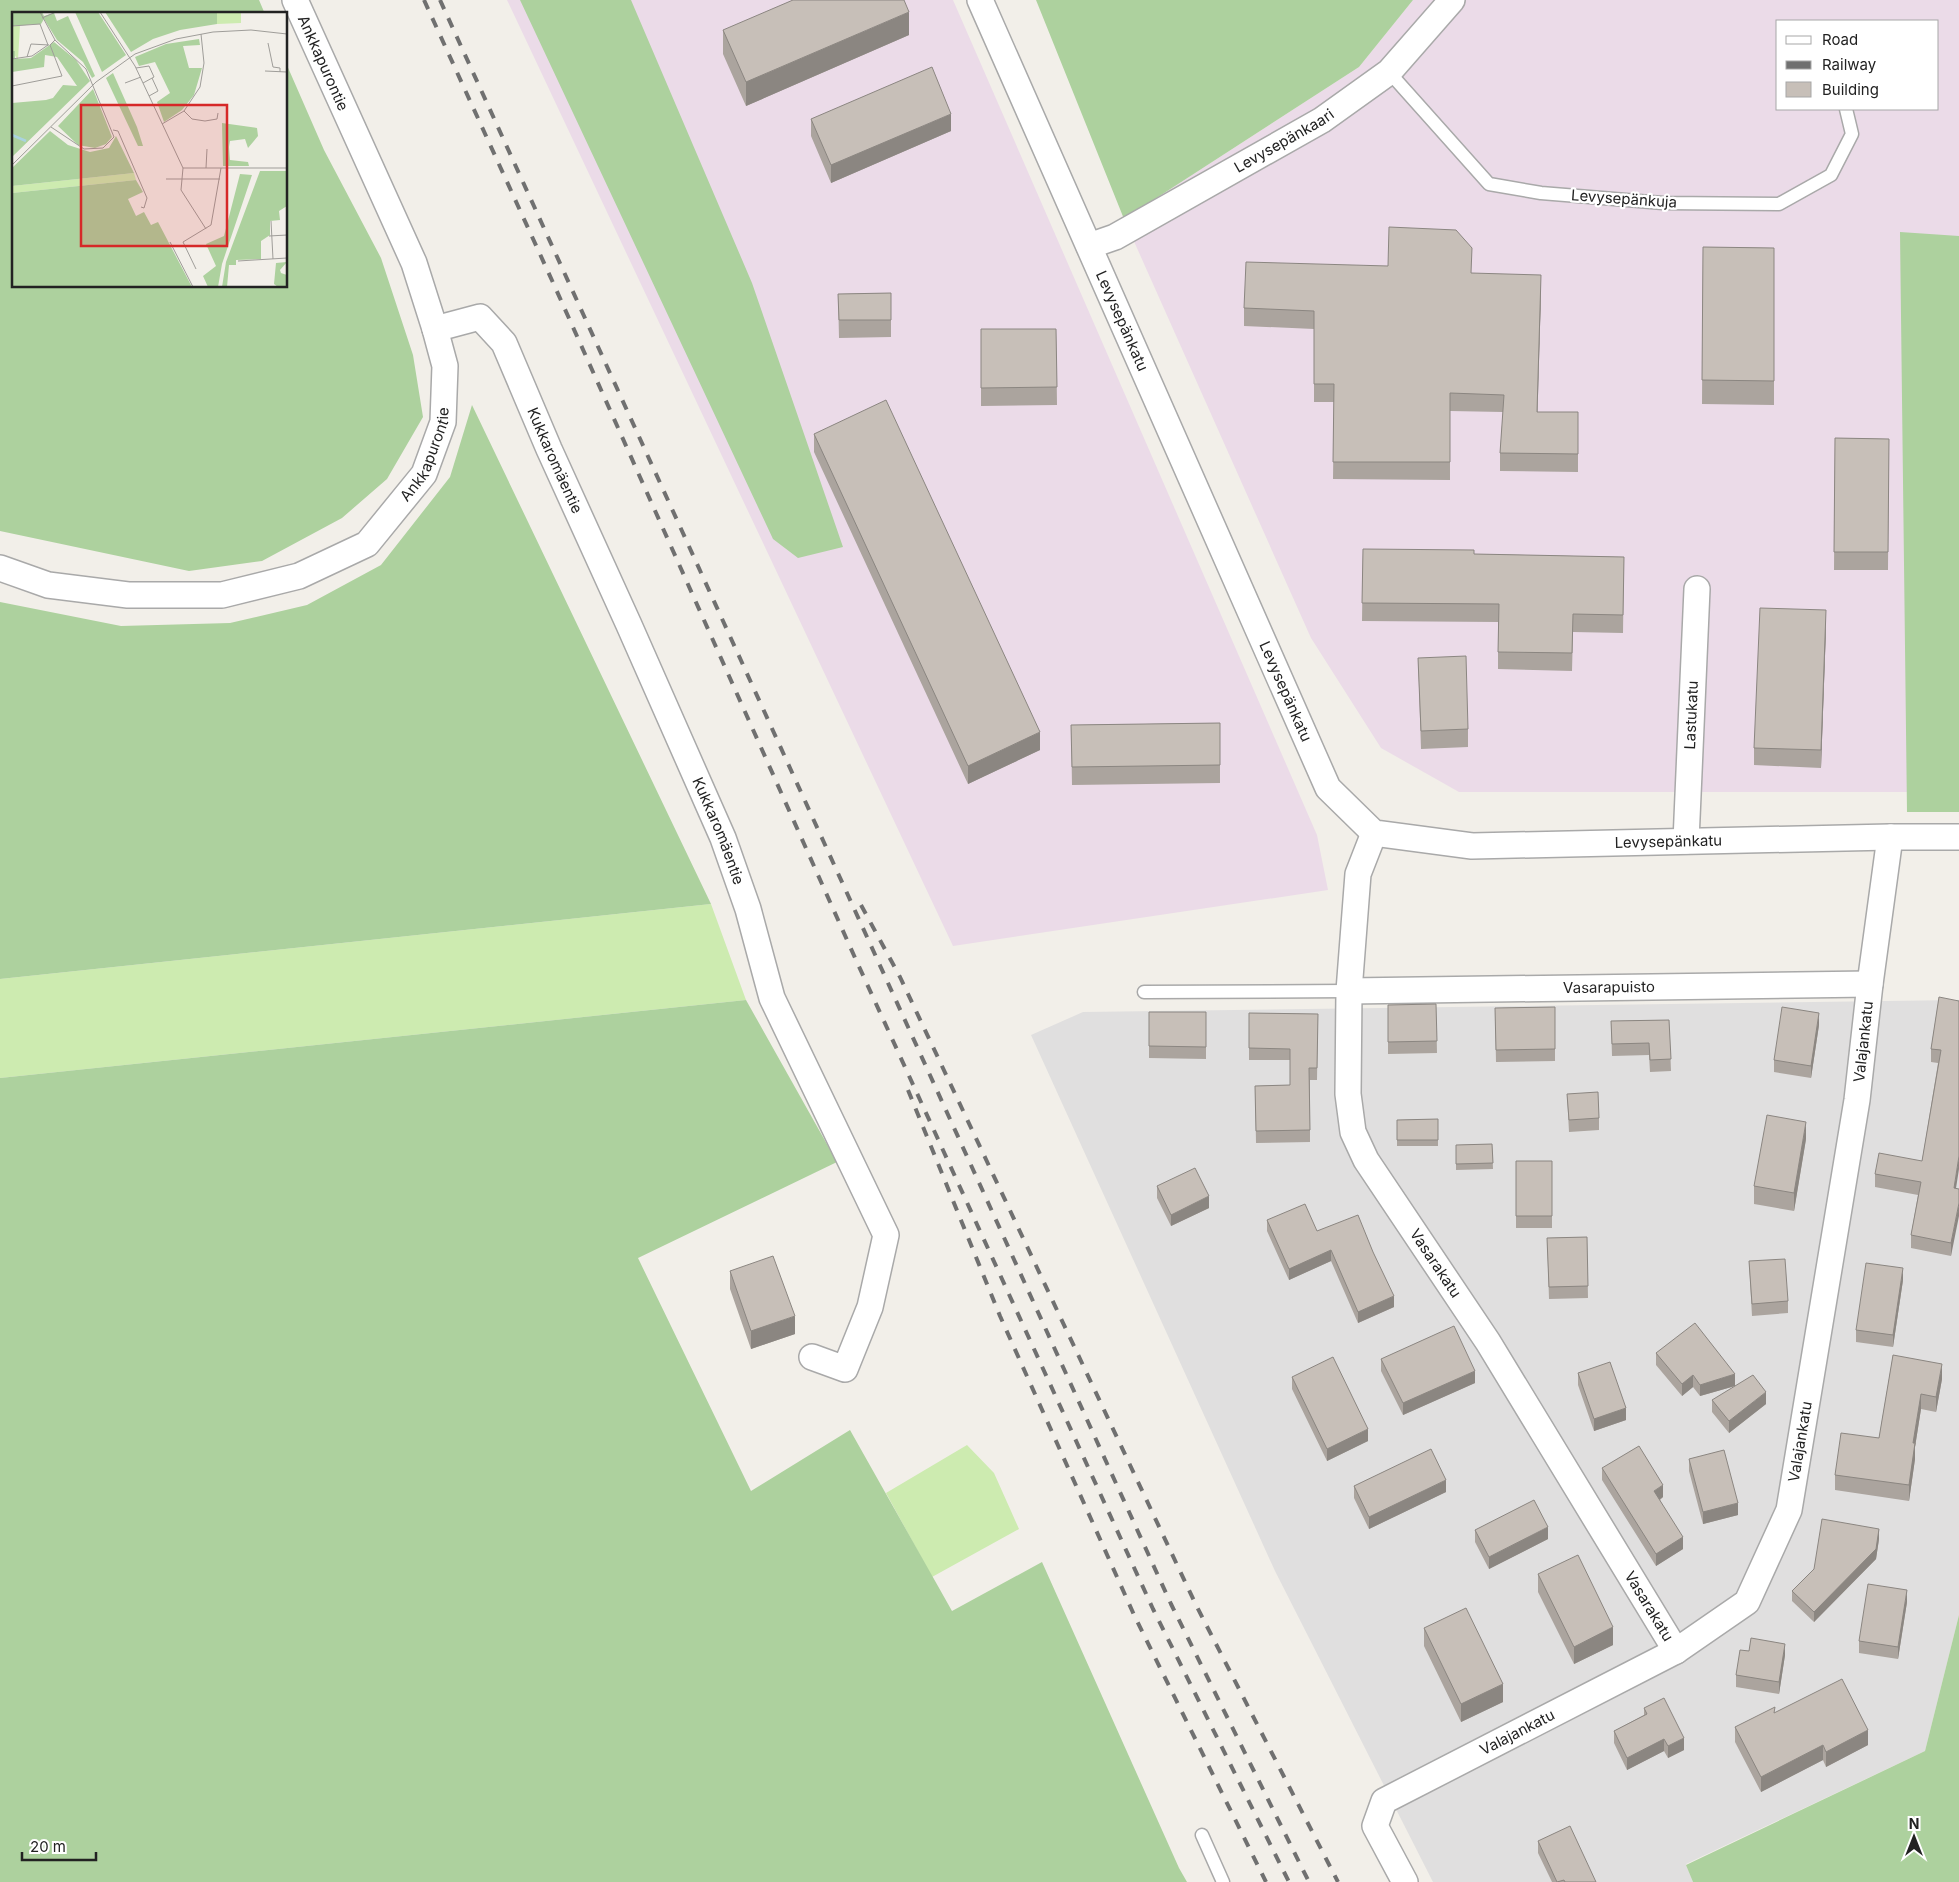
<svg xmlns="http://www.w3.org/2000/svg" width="1959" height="1882" font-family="Inter,sans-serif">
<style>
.residential{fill:#e0dfdf}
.industrial{fill:#ebdbe8;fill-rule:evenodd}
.grass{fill:#cdebb0}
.forest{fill:#add19e}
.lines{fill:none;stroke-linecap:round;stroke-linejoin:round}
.lane-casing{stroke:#a9a9a9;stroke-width:15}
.street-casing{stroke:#a9a9a9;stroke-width:28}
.lane{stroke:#fff;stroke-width:12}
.street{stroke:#fff;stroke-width:25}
.rail{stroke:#707070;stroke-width:4;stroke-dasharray:10 10;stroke-linecap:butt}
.wall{fill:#aba49e}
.shaded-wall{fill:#8b8681}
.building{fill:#c7bfb8;stroke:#8b8681}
.labels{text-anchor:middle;stroke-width:4.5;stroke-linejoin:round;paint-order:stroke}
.street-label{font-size:15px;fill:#222;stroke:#fff}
.inset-river{fill:none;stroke:#aad3df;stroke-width:2.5}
.inset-road{fill:none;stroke:#9f9d99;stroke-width:1}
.view{fill:#d62828;fill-opacity:0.15;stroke:#d62828;stroke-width:2.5}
.inset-edge{fill:none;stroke:#222;stroke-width:2.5}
</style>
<rect width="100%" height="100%" fill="#f2efe9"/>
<!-- residential -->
<path class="residential" d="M 1959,1000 L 1959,1615 L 1925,1751 L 1686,1864 L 1693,1882 L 1433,1882 L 1275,1571 L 1031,1035 L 1083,1012 Z"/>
<!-- industrial -->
<path class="industrial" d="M 507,0 L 953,0 L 1317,835 L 1328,890 L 953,946 Z
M 1413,0 L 1959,0 L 1959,792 L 1459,792 L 1381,748 L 1311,638 L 1124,219 L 1359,67 ZM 1778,21 L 1938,21 L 1938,109 L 1778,109 Z"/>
<!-- grass -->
<path class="grass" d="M 711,904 L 746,1000 L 0,1078 L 0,979 Z
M 967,1445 L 994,1473 L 1019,1529 L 932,1577 L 886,1493 Z"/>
<!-- forest -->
<path class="forest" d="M 0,0 L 259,0 L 265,14 L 14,14 L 14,286 L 286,286 L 286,63 L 324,150 L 381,258 L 413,355 L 423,417 L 387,479 L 342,518 L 262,561 L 189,571 L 0,531 Z
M 520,0 L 631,0 L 752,283 L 843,547 L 798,558 L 773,539 Z
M 1036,0 L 1413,0 L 1359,67 L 1124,219 Z
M 1900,232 L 1959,236 L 1959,812 L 1907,812 Z
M 472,405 L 711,904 L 0,979 L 0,602 L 121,626 L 230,623 L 307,605 L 381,565 L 450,477 Z
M 746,1000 L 837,1162 L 638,1258 L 751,1491 L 850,1430 L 952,1611 L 1042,1562 L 1179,1868 L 1187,1882 L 0,1882 L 0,1078 Z
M 1959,1615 L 1959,1882 L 1693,1882 L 1686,1865 L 1925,1751 Z"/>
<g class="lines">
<defs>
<path id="lane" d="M 1389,72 L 1489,184 L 1541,193 L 1663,203 L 1779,204 L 1831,175 L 1852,134 L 1846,109
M 1144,992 L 1349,991
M 1202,1835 L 1223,1882"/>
<g id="street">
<path id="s1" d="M 980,0 L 1328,788 L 1374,833 L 1472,846 L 1890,837 L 1959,837"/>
<path id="s2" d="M 1089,246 L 1115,237 L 1322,120 L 1389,72 L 1452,0"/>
<path id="s3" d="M 435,329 L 480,317 L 504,343 L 549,449 L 629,625 L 723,838 L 748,909 L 772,998 L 886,1235 L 870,1307 L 845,1369 L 812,1357"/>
<path id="s4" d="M 0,568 L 48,585 L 128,595 L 222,595 L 299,576 L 367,544 L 424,474 L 443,422 L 445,366 L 435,329 L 414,263 L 295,0"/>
<path id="s5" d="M 1374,833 L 1358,874 L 1349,991 L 1348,1094 L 1353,1132 L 1366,1160 L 1488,1342 L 1676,1651"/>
<path id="s6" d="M 1686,841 L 1697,589"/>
<path id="s7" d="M 1349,991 L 1870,984"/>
<path id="s8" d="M 1405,1882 L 1375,1826 L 1384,1801 L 1676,1651 L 1747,1602 L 1789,1510 L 1857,1100 L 1870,984 L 1890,837"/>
</g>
</defs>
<!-- lane casing -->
<use href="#lane" class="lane-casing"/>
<!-- street casing -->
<use href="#street" class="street-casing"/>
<!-- lane -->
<use href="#lane" class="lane"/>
<!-- street -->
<use href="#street" class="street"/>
<!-- rail -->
<path class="rail" d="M 424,0 L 555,287 L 856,960 L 1153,1609 L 1289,1882
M 440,0 L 1171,1604 L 1309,1882
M 861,905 L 900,977 L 1196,1605 L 1338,1882
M 908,1090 L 1000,1316 L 1135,1617 L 1266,1882"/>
</g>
<!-- wall -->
<path class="wall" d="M 723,30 L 909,35 L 746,106 L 723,54 Z
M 811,119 L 951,131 L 831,183 L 811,136 Z
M 1703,247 L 1774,248 L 1774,405 L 1702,404 Z
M 1472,273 L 1541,293 L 1537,412 L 1578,412 L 1578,472 L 1500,471 L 1500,453 L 1503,412 L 1450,411 L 1450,480 L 1333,479 L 1334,402 L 1314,402 L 1314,329 L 1244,326 L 1244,308 Z
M 891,293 L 891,337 L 839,338 L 838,294 Z
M 981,329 L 1056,329 L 1057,405 L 981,406 Z
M 814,434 L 1040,750 L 968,784 L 814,452 Z
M 1835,438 L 1889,439 L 1888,570 L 1834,570 Z
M 1363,549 L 1474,554 L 1624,557 L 1623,633 L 1573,632 L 1572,671 L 1498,669 L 1498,622 L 1362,621 Z
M 1826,628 L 1821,768 L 1754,765 L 1754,748 Z
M 1418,658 L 1468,729 L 1468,747 L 1421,749 Z
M 1220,723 L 1220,783 L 1072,785 L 1071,725 Z
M 1939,997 L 1956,1188 L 1951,1256 L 1911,1248 L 1911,1235 L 1918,1195 L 1875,1187 L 1875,1174 L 1922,1161 L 1938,1063 L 1931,1062 L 1931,1049 Z
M 1436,1004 L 1437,1053 L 1388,1054 L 1388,1005 Z
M 1555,1007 L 1555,1061 L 1496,1062 L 1495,1008 Z
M 1149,1012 L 1206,1012 L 1206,1059 L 1149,1058 Z
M 1249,1013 L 1318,1014 L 1317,1080 L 1310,1080 L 1310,1142 L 1256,1143 L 1255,1086 L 1290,1085 L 1290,1060 L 1249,1060 Z
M 1669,1020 L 1671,1071 L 1650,1072 L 1649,1055 L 1612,1056 L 1611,1021 Z
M 1819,1025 L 1811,1078 L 1774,1072 L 1774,1060 Z
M 1567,1094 L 1599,1118 L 1599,1130 L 1569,1132 Z
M 1438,1119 L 1438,1146 L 1397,1146 L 1397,1120 Z
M 1806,1139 L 1794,1211 L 1754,1204 L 1754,1186 Z
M 1492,1144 L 1493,1169 L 1456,1170 L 1456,1145 Z
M 1516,1161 L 1552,1161 L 1552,1228 L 1516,1228 Z
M 1157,1186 L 1209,1208 L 1171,1226 L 1157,1198 Z
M 1267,1220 L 1317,1231 L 1394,1307 L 1358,1323 L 1331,1261 L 1289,1280 L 1267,1231 Z
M 1587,1237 L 1588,1298 L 1549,1299 L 1547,1238 Z
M 1749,1261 L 1788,1301 L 1788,1313 L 1752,1316 Z
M 730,1271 L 795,1334 L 751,1349 L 730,1289 Z
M 1903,1280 L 1893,1347 L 1856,1342 L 1856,1330 Z
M 1656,1353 L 1735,1386 L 1700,1396 L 1693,1387 L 1682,1396 L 1656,1365 Z
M 1893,1355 L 1942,1379 L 1936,1412 L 1921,1409 L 1915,1447 L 1915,1459 L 1909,1501 L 1835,1490 L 1835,1475 L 1879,1438 Z
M 1381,1359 L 1475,1383 L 1403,1415 L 1381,1371 Z
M 1578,1373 L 1626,1420 L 1594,1431 L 1578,1385 Z
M 1292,1377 L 1368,1441 L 1327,1461 L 1292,1389 Z
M 1712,1400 L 1766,1404 L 1729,1433 L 1712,1412 Z
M 1689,1459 L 1738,1515 L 1703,1524 L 1689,1471 Z
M 1602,1468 L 1663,1497 L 1660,1500 L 1683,1549 L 1656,1566 L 1602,1480 Z
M 1354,1486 L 1446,1492 L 1369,1529 L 1354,1498 Z
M 1475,1530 L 1548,1539 L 1489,1569 L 1475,1542 Z
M 1879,1539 L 1876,1559 L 1814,1622 L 1792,1601 L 1792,1591 Z
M 1538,1574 L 1613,1645 L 1574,1664 L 1538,1592 Z
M 1907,1602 L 1898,1659 L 1859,1653 L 1859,1641 Z
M 1424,1628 L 1503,1702 L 1461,1722 L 1424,1646 Z
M 1749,1651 L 1785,1655 L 1779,1694 L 1736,1687 L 1736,1675 Z
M 1644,1708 L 1684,1750 L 1668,1758 L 1664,1751 L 1627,1770 L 1614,1743 L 1614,1731 L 1644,1715 Z
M 1775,1713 L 1868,1745 L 1826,1767 L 1823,1760 L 1761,1792 L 1735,1742 L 1735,1727 Z
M 1538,1841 L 1596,1882 L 1552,1882 L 1538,1853 Z"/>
<!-- shaded-wall -->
<path class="shaded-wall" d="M 909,12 L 909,35 L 746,106 L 746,82 Z
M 951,114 L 951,131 L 831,183 L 831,165 Z
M 1541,275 L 1541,293 L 1537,430 L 1537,412 Z
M 1826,610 L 1826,628 L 1821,768 L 1821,750 Z
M 1040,732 L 1040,750 L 968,784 L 968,766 Z
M 1819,1013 L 1819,1025 L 1811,1078 L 1811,1066 Z
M 1806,1122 L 1806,1139 L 1794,1211 L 1794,1193 Z
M 1959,1156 L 1959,1169 L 1954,1201 L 1954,1188 Z
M 1209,1196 L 1209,1208 L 1171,1226 L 1171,1215 Z
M 1959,1203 L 1959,1216 L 1951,1256 L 1951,1243 Z
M 1331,1250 L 1331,1261 L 1289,1280 L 1289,1269 Z
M 1903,1268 L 1903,1280 L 1893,1347 L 1893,1335 Z
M 1394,1296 L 1394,1307 L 1358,1323 L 1358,1312 Z
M 795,1316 L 795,1334 L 751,1349 L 751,1331 Z
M 1942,1364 L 1942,1379 L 1936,1412 L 1936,1397 Z
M 1475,1371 L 1475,1383 L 1403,1415 L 1403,1403 Z
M 1735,1374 L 1735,1386 L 1700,1396 L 1700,1385 Z
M 1693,1375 L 1693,1387 L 1682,1396 L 1682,1384 Z
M 1766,1392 L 1766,1404 L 1729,1433 L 1729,1421 Z
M 1921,1394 L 1921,1409 L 1915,1447 L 1915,1459 L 1909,1501 L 1909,1485 L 1913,1443 Z
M 1626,1408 L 1626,1420 L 1594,1431 L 1594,1419 Z
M 1368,1429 L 1368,1441 L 1327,1461 L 1327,1449 Z
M 1446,1480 L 1446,1492 L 1369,1529 L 1369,1517 Z
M 1663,1485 L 1663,1497 L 1654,1503 L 1654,1491 Z
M 1738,1503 L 1738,1515 L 1703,1524 L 1703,1512 Z
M 1548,1527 L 1548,1539 L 1489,1569 L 1489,1557 Z
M 1879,1529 L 1879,1539 L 1876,1559 L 1814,1622 L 1814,1612 Z
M 1683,1537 L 1683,1549 L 1656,1566 L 1656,1554 Z
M 1907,1590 L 1907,1602 L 1898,1659 L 1898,1647 Z
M 1613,1627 L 1613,1645 L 1574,1664 L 1574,1647 Z
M 1785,1644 L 1785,1655 L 1779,1694 L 1779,1682 Z
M 1503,1684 L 1503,1702 L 1461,1722 L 1461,1704 Z
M 1868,1730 L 1868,1745 L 1826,1767 L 1826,1752 Z
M 1684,1738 L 1684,1750 L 1668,1758 L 1668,1746 Z
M 1664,1739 L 1664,1751 L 1627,1770 L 1627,1758 Z
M 1823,1745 L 1823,1760 L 1761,1792 L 1761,1777 Z"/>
<!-- building -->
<path class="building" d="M 793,0 L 904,0 L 909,12 L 746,82 L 723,30 Z
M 932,67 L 951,114 L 831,165 L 811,119 Z
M 1389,227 L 1456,230 L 1472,248 L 1471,273 L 1541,275 L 1537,412 L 1578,412 L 1578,454 L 1500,453 L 1504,395 L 1450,393 L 1450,462 L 1333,462 L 1334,384 L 1314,384 L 1314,311 L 1244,308 L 1246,262 L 1388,266 Z
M 1703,247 L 1774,248 L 1774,381 L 1702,380 Z
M 891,293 L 891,320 L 839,320 L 838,294 Z
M 981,329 L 1056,329 L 1057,387 L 981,388 Z
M 886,400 L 1040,732 L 968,766 L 814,434 Z
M 1835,438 L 1889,439 L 1888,552 L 1834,552 Z
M 1363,549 L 1474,550 L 1474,554 L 1624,557 L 1623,615 L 1573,614 L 1572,653 L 1498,652 L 1499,604 L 1362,603 Z
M 1760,608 L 1826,610 L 1821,750 L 1754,748 Z
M 1466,656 L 1468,729 L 1421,731 L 1418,658 Z
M 1220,723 L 1220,765 L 1072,767 L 1071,725 Z
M 1939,997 L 1959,1001 L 1959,1156 L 1954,1188 L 1959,1189 L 1959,1203 L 1951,1243 L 1911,1235 L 1921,1182 L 1875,1174 L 1879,1153 L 1922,1161 L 1941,1050 L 1931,1049 Z
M 1436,1004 L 1437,1041 L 1388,1042 L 1388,1005 Z
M 1555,1007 L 1555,1049 L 1496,1050 L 1495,1008 Z
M 1782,1007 L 1819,1013 L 1811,1066 L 1774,1060 Z
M 1149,1012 L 1206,1012 L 1206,1047 L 1149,1046 Z
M 1249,1013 L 1318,1014 L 1317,1068 L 1309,1068 L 1310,1130 L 1256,1131 L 1255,1086 L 1290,1085 L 1290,1049 L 1249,1048 Z
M 1669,1020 L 1671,1059 L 1650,1060 L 1649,1043 L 1612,1044 L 1611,1021 Z
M 1598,1092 L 1599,1118 L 1569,1120 L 1567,1094 Z
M 1767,1115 L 1806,1122 L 1794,1193 L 1754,1186 Z
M 1438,1119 L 1438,1140 L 1397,1140 L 1397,1120 Z
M 1492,1144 L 1493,1163 L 1456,1164 L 1456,1145 Z
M 1516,1161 L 1552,1161 L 1552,1216 L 1516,1216 Z
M 1195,1168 L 1209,1196 L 1171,1215 L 1157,1186 Z
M 1305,1204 L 1317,1231 L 1358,1215 L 1373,1252 L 1394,1296 L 1358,1312 L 1331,1250 L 1289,1269 L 1267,1220 Z
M 1587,1237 L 1588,1286 L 1549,1287 L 1547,1238 Z
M 773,1256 L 795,1316 L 751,1331 L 730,1271 Z
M 1785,1259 L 1788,1301 L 1752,1304 L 1749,1261 Z
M 1866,1263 L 1903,1268 L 1893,1335 L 1856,1330 Z
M 1695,1323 L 1735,1374 L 1700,1385 L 1693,1375 L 1682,1384 L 1656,1353 Z
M 1454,1326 L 1475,1371 L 1403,1403 L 1381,1359 Z
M 1893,1355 L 1942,1364 L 1936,1397 L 1921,1394 L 1913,1443 L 1915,1443 L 1909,1485 L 1835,1475 L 1841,1433 L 1879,1438 Z
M 1333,1357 L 1368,1429 L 1327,1449 L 1292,1377 Z
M 1610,1362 L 1626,1408 L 1594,1419 L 1578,1373 Z
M 1753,1375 L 1766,1392 L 1729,1421 L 1712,1400 Z
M 1639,1446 L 1663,1485 L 1654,1491 L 1683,1537 L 1656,1554 L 1602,1468 Z
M 1431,1449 L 1446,1480 L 1369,1517 L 1354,1486 Z
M 1724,1450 L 1738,1503 L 1703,1512 L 1689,1459 Z
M 1534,1500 L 1548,1527 L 1489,1557 L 1475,1530 Z
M 1822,1519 L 1879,1529 L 1876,1549 L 1814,1612 L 1792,1591 L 1814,1569 Z
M 1578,1555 L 1613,1627 L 1574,1647 L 1538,1574 Z
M 1868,1584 L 1907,1590 L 1898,1647 L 1859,1641 Z
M 1466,1608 L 1503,1684 L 1461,1704 L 1424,1628 Z
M 1751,1638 L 1785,1644 L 1779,1682 L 1736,1675 L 1740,1650 L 1749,1651 Z
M 1842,1679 L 1868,1730 L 1826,1752 L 1823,1745 L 1761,1777 L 1735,1727 L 1775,1707 L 1774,1713 Z
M 1664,1698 L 1684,1738 L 1668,1746 L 1664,1739 L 1627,1758 L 1614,1731 L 1647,1714 L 1644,1708 Z
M 1570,1826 L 1596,1882 L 1565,1882 L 1564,1880 L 1557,1882 L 1538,1841 Z"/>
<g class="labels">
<!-- street labels -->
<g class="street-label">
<text transform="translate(323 63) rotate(66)" y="5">Ankkapurontie</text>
<text dy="5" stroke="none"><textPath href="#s2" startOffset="222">Levysepänkaari</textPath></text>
<text transform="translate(1624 199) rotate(4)" y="5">Levysepänkuja</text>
<text dy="5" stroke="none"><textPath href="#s1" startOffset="351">Levysepänkatu</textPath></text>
<text dy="5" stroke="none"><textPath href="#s4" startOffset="489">Ankkapurontie</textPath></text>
<text dy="5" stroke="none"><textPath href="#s3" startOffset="210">Kukkaromäentie</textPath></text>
<text dy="5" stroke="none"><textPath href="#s1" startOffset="756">Levysepänkatu</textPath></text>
<text dy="5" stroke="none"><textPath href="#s6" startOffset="126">Lastukatu</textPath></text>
<text dy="5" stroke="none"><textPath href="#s3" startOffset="615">Kukkaromäentie</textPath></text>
<text dy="5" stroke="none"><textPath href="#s1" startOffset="1221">Levysepänkatu</textPath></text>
<text dy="5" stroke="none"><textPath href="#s7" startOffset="260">Vasarapuisto</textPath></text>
<text dy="5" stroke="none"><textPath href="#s8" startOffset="1080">Valajankatu</textPath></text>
<text dy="5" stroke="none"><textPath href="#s5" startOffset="458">Vasarakatu</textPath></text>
<text dy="5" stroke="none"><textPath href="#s8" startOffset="675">Valajankatu</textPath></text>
<text dy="5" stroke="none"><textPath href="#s5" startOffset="862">Vasarakatu</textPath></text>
<text dy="5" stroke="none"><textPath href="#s8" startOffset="240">Valajankatu</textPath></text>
</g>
</g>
<!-- overview -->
<g transform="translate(12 12)">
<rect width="275" height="275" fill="#f2efe9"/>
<path d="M 205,0 L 229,0 L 229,11 L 205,12 ZM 8,13 L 6,48 L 0,39 L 0,14 ZM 122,161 L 124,168 L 0,181 L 0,174 Z" fill="#cdebb0"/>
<path d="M 0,0 L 30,0 L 32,4 L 42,1 L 45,9 L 56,4 L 83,64 L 80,66 L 71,50 L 45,28 L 32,7 L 29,12 L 0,14 ZM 63,0 L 86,0 L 114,43 L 90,60 ZM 93,0 L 205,0 L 205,12 L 168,18 L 141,27 L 119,40 ZM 187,27 L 188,33 L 171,34 L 177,56 L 190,56 L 182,83 L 170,98 L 152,110 L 145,90 L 158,81 L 143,50 L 127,54 L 123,45 L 154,32 ZM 42,30 L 64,48 L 78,69 L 0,145 L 0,91 L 34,88 L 41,86 L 51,73 L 65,74 L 45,45 L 33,43 L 32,55 L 0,60 L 0,39 L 3,39 L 3,47 L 19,46 ZM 101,61 L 125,115 L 131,134 L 126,134 L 94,66 ZM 81,77 L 100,125 L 94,132 L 83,136 L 66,133 L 46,114 ZM 210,111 L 245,116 L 246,124 L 236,136 L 233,127 L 218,129 L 217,135 L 218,148 L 236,150 L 237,154 L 211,154 ZM 38,119 L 56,133 L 78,140 L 97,136 L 104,124 L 122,161 L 0,174 L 0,156 ZM 248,159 L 275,159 L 275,194 L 267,199 L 268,208 L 258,209 L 258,223 L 249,229 L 249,247 L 224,248 L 224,253 L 217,253 L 215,275 L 210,275 L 214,250 ZM 228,162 L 240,163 L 210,252 L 206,275 L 196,275 L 191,264 L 204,254 L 194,232 L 212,224 ZM 124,168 L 131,180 L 116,187 L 124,204 L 132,200 L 139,213 L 146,210 L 180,275 L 0,275 L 0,181 ZM 275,250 L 268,258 L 269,261 L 275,263 L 275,275 L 266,275 L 262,272 L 264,251 Z" fill="#add19e"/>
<path class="inset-river" d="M 0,123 L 14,129"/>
<path class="inset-road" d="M 28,0 L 43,28 L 74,57 L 102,125 L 91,136 L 72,137 L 39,115M 88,0 L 123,54 L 171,156 L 275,156M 30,6 L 44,0M 0,14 L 28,12 L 36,33 L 20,44 L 0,47M 256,31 L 261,55 L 268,56 L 268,60M 15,45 L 19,32 L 37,33M 124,56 L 137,54 L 142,65 L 131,71M 253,59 L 275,60M 113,71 L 129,65M 0,74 L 50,64 L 38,33 L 43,28M 137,84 L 146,79 L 140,66M 172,99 L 180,107 L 193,109 L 205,107 L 206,101M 150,112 L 172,99 L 188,75 L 192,51 L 189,22M 101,118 L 106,119 L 135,186 L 132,196 L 129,195M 0,153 L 84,70 L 123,42 L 164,27 L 201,20 L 239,18 L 275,22M 171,156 L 169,178 L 194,217M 194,156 L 195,137M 154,167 L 208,167M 259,209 L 261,247M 257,224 L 275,223M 158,230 L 181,275M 226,249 L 275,246M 184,257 L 171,230 L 199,213 L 209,156"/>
<path class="view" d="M 69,93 L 215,93 L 215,234 L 69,234 Z"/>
<rect width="275" height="275" class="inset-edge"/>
</g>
<!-- legend -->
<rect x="1776" y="20" width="162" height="90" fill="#ffffff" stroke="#a7a7a7"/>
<rect x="1786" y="36" width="25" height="8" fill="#ffffff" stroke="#a7a7a7"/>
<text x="1822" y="45" font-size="15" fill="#222222">Road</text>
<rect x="1786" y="61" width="25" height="8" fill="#707070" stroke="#a7a7a7"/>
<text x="1822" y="70" font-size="15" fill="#222222">Railway</text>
<rect x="1786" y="82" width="25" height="15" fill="#c7bfb8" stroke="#a7a7a7"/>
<text x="1822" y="95" font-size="15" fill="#222222">Building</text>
<!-- north arrow -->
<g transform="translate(1914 1837)" stroke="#ffffff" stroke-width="4" paint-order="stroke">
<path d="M0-4L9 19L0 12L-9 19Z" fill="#222222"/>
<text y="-8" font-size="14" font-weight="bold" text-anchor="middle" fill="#222222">N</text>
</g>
<!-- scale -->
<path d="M22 1852v8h74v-8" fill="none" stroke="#222222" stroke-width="2.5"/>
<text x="30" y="1852" font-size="15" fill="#222222" stroke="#ffffff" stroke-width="4" paint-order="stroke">20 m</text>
</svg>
